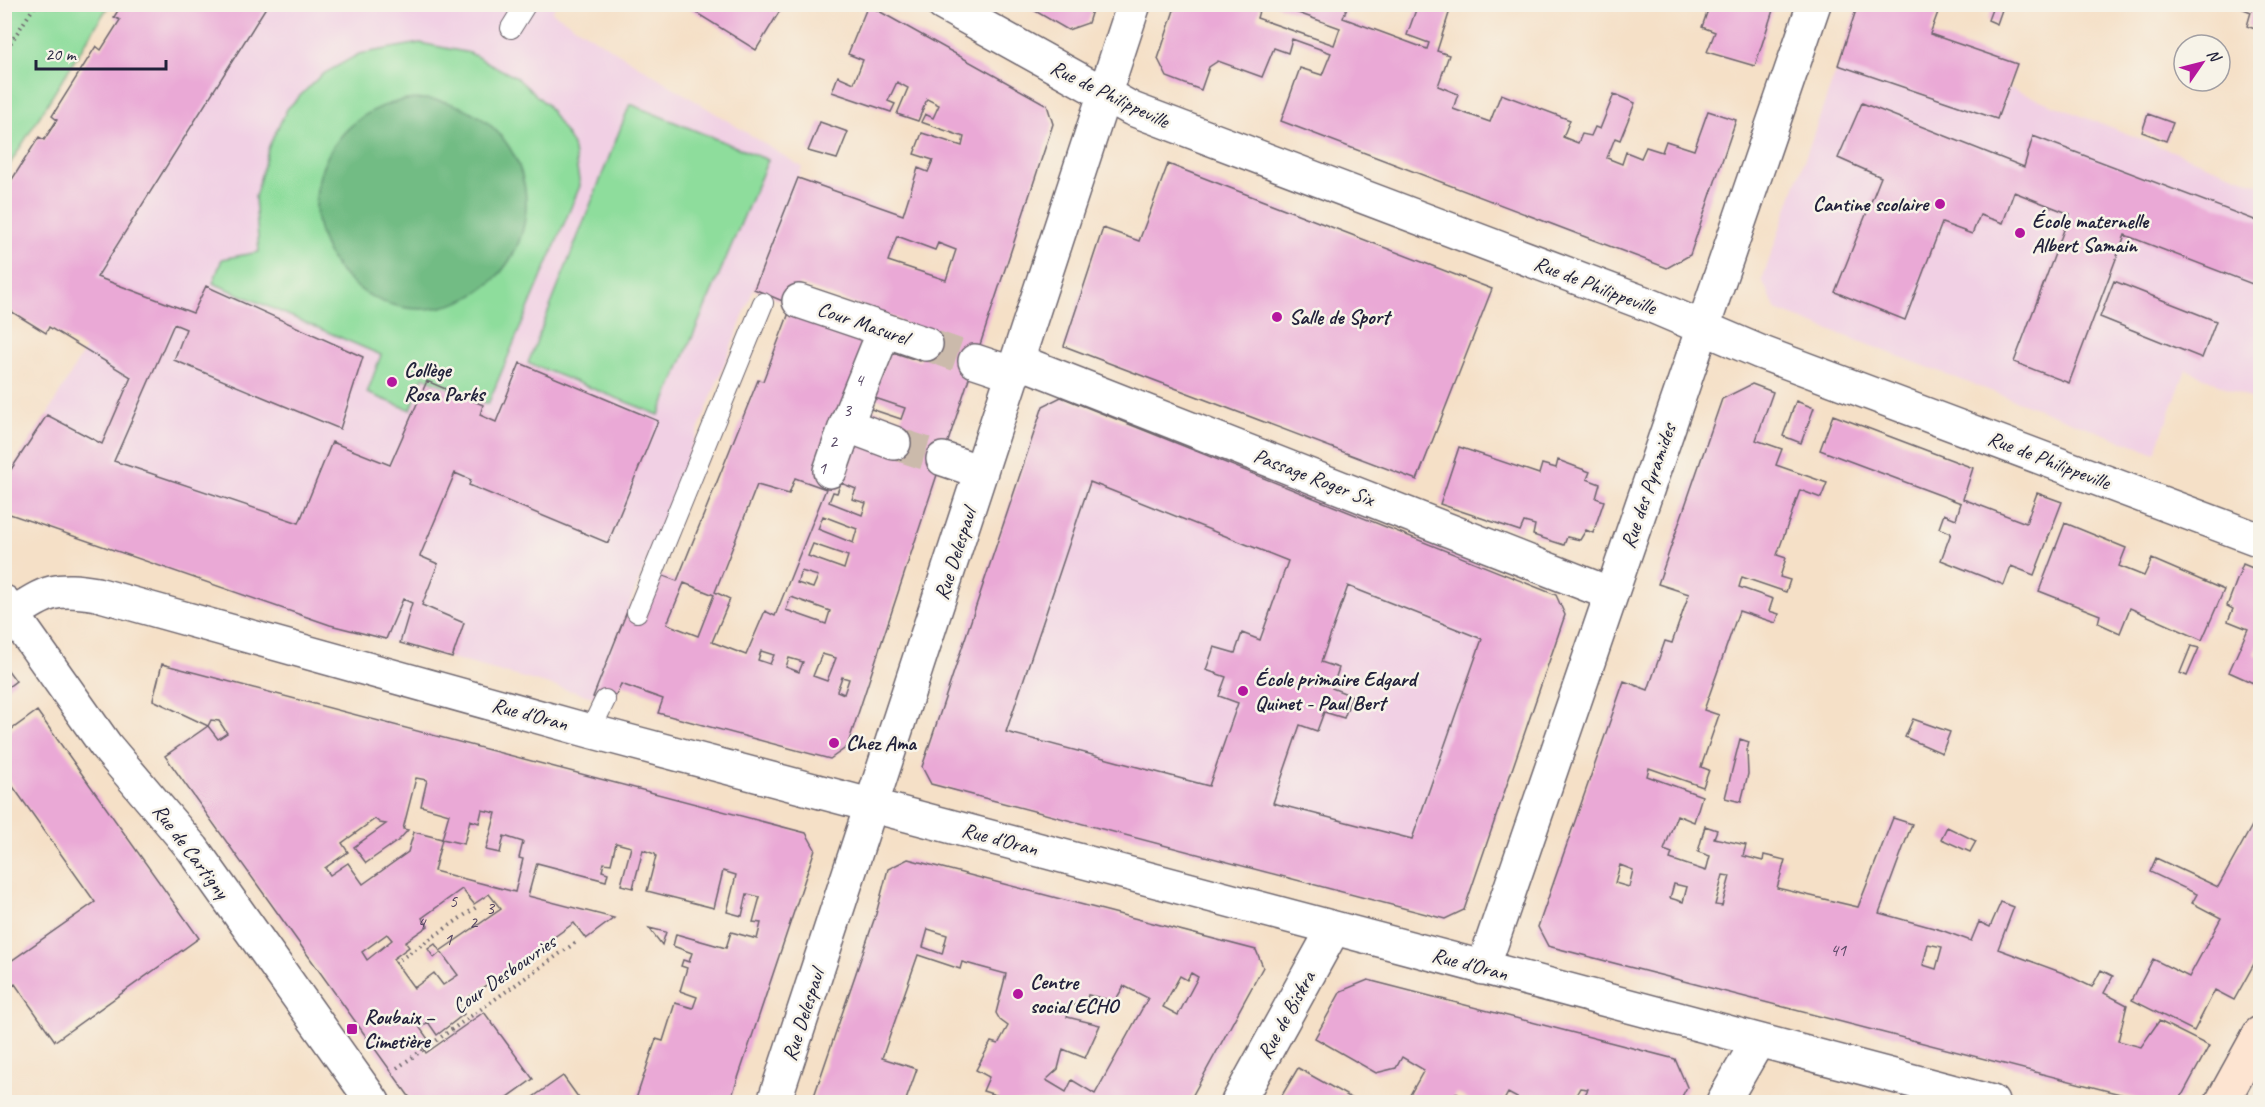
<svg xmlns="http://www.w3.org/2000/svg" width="2265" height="1107" font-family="Caveat,sans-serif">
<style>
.built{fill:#f1d0e4}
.green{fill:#8edd9c;stroke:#58806c;stroke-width:1.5}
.forest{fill:#72bc84;stroke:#4a6f60;stroke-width:1.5}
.building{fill:#eaa9d6;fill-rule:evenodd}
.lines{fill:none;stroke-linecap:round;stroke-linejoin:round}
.street-tunnel{stroke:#cbbaab;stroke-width:33;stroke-dasharray:33 16;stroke-linecap:butt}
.lane-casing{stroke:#6c646c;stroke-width:22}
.street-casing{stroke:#6c646c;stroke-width:36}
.secondary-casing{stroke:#6c646c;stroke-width:36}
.path{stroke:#6c646c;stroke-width:4;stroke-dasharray:1.5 4.5;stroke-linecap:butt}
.lane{stroke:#fff;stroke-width:20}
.street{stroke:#fff;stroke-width:33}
.secondary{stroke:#fde4d1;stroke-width:33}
.poi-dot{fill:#b5179e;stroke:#f7f3e8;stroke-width:2}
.labels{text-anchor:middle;stroke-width:5;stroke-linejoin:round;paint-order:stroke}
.number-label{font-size:18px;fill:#544462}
.street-label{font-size:21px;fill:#22223b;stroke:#f7f3e8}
.poi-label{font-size:21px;font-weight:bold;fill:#22223b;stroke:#f7f3e8;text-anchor:start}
</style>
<rect width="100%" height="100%" fill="#f7f3e8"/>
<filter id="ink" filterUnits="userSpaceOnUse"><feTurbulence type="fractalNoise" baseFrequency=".0167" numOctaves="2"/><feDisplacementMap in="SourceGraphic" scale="12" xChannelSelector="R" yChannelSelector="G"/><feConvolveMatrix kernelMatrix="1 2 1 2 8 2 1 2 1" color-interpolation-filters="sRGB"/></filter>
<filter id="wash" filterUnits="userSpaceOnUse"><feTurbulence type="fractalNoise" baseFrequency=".008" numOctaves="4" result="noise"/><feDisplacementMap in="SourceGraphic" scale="24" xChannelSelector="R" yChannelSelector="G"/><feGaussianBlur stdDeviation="1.35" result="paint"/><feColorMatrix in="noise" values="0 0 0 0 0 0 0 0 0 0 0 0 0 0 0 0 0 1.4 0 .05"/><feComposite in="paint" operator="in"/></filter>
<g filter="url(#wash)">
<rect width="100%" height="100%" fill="#f5e0c7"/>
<!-- built -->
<path class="built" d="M 122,4 L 556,5 L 552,12 L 802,167 L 593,697 L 330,625 L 5,512 L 5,480 L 47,415 L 85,349 L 50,327 L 46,333 L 4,192 L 39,137 L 45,140 L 57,120 L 52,116 L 96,46 L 102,50 L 119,21 L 114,17 Z
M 1838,65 L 1997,119 L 2009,88 L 2260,185 L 2260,403 L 2186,369 L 2155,453 L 1776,310 L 1762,280 Z
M 1061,397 L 1556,595 L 1565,615 L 1464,909 L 1445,919 L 931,784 L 922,767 L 1043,406 Z"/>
<!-- green -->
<path class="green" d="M 5,4 L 109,5 L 5,172 L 4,5 Z
M 420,43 L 470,53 L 517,78 L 547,105 L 573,145 L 580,186 L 488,404 L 423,377 L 411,410 L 367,393 L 381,355 L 213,283 L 222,259 L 259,252 L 255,197 L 269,146 L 287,109 L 321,75 L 359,54 Z
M 630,104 L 768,160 L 659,415 L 528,363 Z"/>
<!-- forest -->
<path class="forest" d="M316 204a105 105 0 1 1 210 0a105 105 0 1 1-210 0Z"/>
<g id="blocks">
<!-- building -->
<path class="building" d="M 122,4 L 268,4 L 97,277 L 193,313 L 206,286 L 363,357 L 340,429 L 174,360 L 186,329 L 174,324 L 114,461 L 299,523 L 332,442 L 390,465 L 427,381 L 483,405 L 480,415 L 496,422 L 520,363 L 658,421 L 608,543 L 469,485 L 471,480 L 455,473 L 420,556 L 438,564 L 422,605 L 464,623 L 452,658 L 400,643 L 412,603 L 403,599 L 386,639 L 330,625 L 4,512 L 4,480 L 47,415 L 102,444 L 131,377 L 49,327 L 46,333 L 4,307 L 4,192 L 39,137 L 44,140 L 57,120 L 52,116 L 96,46 L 101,50 L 120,20 L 114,17 Z
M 676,4 L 784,4 L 756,50 L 684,5 L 682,9 Z
M 1023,4 L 1094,4 L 1088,23 L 1068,30 Z
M 1176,4 L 1261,4 L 1257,18 L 1334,45 L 1340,28 L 1273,4 L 1348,4 L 1343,18 L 1427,49 L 1429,43 L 1407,35 L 1418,4 L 1452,4 L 1437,51 L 1449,55 L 1438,86 L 1458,94 L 1453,109 L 1490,122 L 1501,94 L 1570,120 L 1563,137 L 1578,143 L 1582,134 L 1591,136 L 1595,127 L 1600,129 L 1614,94 L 1635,103 L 1620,140 L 1615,138 L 1607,158 L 1622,164 L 1626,152 L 1641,158 L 1646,147 L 1662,152 L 1666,141 L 1694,150 L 1708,111 L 1736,120 L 1690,255 L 1667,268 L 1281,121 L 1300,68 L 1322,75 L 1331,53 L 1292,39 L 1288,53 L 1274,48 L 1262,77 L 1218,61 L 1209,67 L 1201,90 L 1167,77 L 1158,59 Z
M 1710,4 L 1723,8 L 1724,4 L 1775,4 L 1755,66 L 1707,52 L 1715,32 L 1702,27 Z
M 1858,4 L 1941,4 L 1930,34 L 2017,64 L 1997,119 L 1838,65 Z
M 1994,4 L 2004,4 L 1997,24 L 1988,20 Z
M 2231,4 L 2260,4 L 2260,31 L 2247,26 L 2251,12 Z
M 868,5 L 1047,105 L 1053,124 L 847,747 L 830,759 L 658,713 L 663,699 L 621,684 L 613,702 L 593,697 L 628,609 L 661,575 L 677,581 L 758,380 L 763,381 L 792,305 L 877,334 L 861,427 L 868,408 L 901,419 L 905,408 L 872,397 L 889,351 L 920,361 L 928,337 L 897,319 L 799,284 L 792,305 L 754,289 L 798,178 L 903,215 L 918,168 L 928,172 L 933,160 L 914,154 L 922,133 L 962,146 L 964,137 L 921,122 L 925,114 L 933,118 L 939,105 L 927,99 L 918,121 L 897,114 L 908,88 L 897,82 L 888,101 L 895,104 L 891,112 L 832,92 L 838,76 L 854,83 L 863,60 L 848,54 ZM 897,236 L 935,250 L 938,243 L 956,250 L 946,280 L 888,261 ZM 795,478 L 826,489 L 775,616 L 765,611 L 746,655 L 712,642 L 730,599 L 715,592 L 757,485 L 789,494 ZM 841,483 L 856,489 L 852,499 L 866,503 L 862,515 L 829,502 L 833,492 L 837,493 ZM 823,516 L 857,529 L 853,543 L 818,529 ZM 813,544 L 848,556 L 844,569 L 808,556 ZM 801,571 L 818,576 L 813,588 L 797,583 ZM 684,583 L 714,595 L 698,636 L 667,624 ZM 791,597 L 830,611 L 826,624 L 786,610 ZM 761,651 L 774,655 L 770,664 L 758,660 ZM 822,654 L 836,658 L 827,681 L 813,676 ZM 789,658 L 803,662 L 799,672 L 786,667 ZM 842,677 L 849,679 L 844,694 L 837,691 Z
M 1862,103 L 2024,167 L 2033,136 L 2260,222 L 2260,287 L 2125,235 L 2069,383 L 2014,362 L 2070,214 L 2014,192 L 2003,223 L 1980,215 L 1972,234 L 1942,223 L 1905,320 L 1835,292 L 1881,177 L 1838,158 Z
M 2148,114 L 2173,123 L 2166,141 L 2142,132 Z
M 820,122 L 848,132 L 837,159 L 808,151 Z
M 1168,164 L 1492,289 L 1417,480 L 1064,346 L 1103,228 L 1139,241 Z
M 2114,281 L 2216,321 L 2202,358 L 2100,317 Z
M 1752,384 L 1773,392 L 1756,440 L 1782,449 L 1776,465 L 1827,483 L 1821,498 L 1800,490 L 1777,555 L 1786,558 L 1780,577 L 1790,580 L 1786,592 L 1742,577 L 1739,587 L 1773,599 L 1769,611 L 1779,614 L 1776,623 L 1739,611 L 1704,710 L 1719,715 L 1701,767 L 1709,770 L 1703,787 L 1649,768 L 1647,776 L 1702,796 L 1694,822 L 1677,815 L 1664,850 L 1672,853 L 1670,859 L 1706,871 L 1710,856 L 1698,852 L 1705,826 L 1717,830 L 1714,838 L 1746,845 L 1743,856 L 1763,861 L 1764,855 L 1785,860 L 1777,888 L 1858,907 L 1893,818 L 1912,824 L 1879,913 L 1941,930 L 1971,941 L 1979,922 L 1990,927 L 2001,902 L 2014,907 L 1998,949 L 2063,973 L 2092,987 L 2101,970 L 2113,976 L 2104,993 L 2127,1005 L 2118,1041 L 2141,1047 L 2159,1021 L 2209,1046 L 2180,1099 L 2169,1102 L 2151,1102 L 1548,946 L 1538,927 L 1624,681 L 1648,690 L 1665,641 L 1672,643 L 1689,594 L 1658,584 L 1722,399 ZM 1620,865 L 1633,870 L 1629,887 L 1615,883 ZM 1723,875 L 1730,876 L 1722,906 L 1715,905 ZM 1674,884 L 1687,887 L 1683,902 L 1670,898 ZM 1928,944 L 1942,947 L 1936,969 L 1923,965 Z
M 1061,397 L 1556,595 L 1565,615 L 1464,910 L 1445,919 L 931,784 L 922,767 L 1043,406 ZM 1090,482 L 1288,561 L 1260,640 L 1242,633 L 1235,653 L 1214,647 L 1206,670 L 1226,677 L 1219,696 L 1238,703 L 1209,786 L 1006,732 ZM 1348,586 L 1482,639 L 1412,839 L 1273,803 L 1300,725 L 1317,731 L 1324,712 L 1344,718 L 1352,696 L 1332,688 L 1339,668 L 1321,662 Z
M 1796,401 L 1814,408 L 1801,443 L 1783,436 Z
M 1833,415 L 1973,468 L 1963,499 L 2026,523 L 2037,493 L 2062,502 L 2034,575 L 2011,566 L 2004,585 L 1941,560 L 1951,533 L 1939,528 L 1944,514 L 1956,519 L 1961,503 L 1820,450 Z
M 1459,447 L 1539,474 L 1542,464 L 1556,468 L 1558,460 L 1590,472 L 1587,479 L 1600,484 L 1596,498 L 1604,501 L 1593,533 L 1586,530 L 1580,540 L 1567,537 L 1564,545 L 1533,535 L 1535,525 L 1524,522 L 1520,531 L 1440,504 Z
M 2065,523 L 2126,548 L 2119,566 L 2144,576 L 2152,559 L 2224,590 L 2202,640 L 2130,608 L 2120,633 L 2098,623 L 2100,615 L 2039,591 Z
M 2243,564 L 2260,571 L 2260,641 L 2255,654 L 2260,657 L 2260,686 L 2229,672 L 2248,629 L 2228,621 L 2233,609 L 2227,606 Z
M 2191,646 L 2199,648 L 2187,676 L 2180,673 Z
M 162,664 L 806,833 L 815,849 L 730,1102 L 648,1102 L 636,1099 L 656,1039 L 663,1041 L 675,1003 L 693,1008 L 697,997 L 680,991 L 687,968 L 681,966 L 683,960 L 689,962 L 692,953 L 673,946 L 676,934 L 726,948 L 731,932 L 757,939 L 761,923 L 753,922 L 760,897 L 747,894 L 742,916 L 727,912 L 736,875 L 723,871 L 714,908 L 647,891 L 656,856 L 655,854 L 643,850 L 633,888 L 621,885 L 631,847 L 616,843 L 611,864 L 604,863 L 602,871 L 608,873 L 606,881 L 537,863 L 528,896 L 614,918 L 586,939 L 574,923 L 458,1005 L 464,1014 L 437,1035 L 428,1022 L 420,1028 L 428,1039 L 421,1044 L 426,1053 L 484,1012 L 533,1079 L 501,1102 L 413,1102 L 165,756 L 208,726 L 218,739 L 227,733 L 219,721 L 211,720 L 208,726 L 153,700 ZM 416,778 L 427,780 L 421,806 L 449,814 L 442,839 L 414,832 L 408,852 L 363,884 L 348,863 L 330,875 L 325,868 L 348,852 L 342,843 L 375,819 L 380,823 L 386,824 L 354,847 L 366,863 L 399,840 L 408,830 L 403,829 ZM 482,810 L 496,813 L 486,850 L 500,853 L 504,836 L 523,842 L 519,858 L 523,859 L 515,892 L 434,871 L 442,839 L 464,844 L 470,820 L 479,823 ZM 462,889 L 474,904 L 489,894 L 501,909 L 440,951 L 435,944 L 428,949 L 434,958 L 441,952 L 458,975 L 443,985 L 434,973 L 414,988 L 393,959 L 409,947 L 405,942 L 428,926 L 422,918 ZM 387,934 L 392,940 L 367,960 L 362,952 Z
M 4,665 L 16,681 L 4,690 Z
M 37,711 L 199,938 L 55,1041 L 15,984 L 4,991 L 4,966 L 95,902 L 4,774 L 4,735 Z
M 1913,719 L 1950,732 L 1942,753 L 1905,737 Z
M 1740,739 L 1749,742 L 1747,750 L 1748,774 L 1741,802 L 1725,798 Z
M 2253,824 L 2260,828 L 2260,953 L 2234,1000 L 2215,990 L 2194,1031 L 2132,1000 L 2153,959 L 2189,977 L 2221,918 L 2192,903 L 2197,894 L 2150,872 L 2156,858 L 2218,887 Z
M 1947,827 L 1976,841 L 1970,852 L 1941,839 Z
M 908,859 L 1256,950 L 1263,967 L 1189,1102 L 997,1102 L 999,1096 L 983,1091 L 989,1077 L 976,1070 L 991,1042 L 998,1044 L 1008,1026 L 1000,1020 L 996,1013 L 1006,974 L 962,962 L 960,969 L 918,955 L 882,1058 L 917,1069 L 906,1100 L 914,1102 L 812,1102 L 876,914 L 888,869 ZM 928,929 L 947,935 L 942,954 L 923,947 ZM 1191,973 L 1198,977 L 1178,1015 L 1163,1007 L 1180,976 L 1187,980 ZM 1124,986 L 1148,998 L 1095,1094 L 1072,1080 L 1066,1092 L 1046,1080 L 1058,1069 L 1063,1049 L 1085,1058 L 1100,1025 L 1067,1017 L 1070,1004 L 1085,1007 L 1088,995 L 1115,1001 Z
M 649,928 L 666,932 L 662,945 Z
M 1368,980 L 1675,1059 L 1687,1087 L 1679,1102 L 1581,1102 L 1588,1089 L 1580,1088 L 1572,1102 L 1517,1102 L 1519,1099 L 1508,1093 L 1503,1102 L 1473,1102 L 1456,1093 L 1451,1102 L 1406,1102 L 1424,1070 L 1402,1057 L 1396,1068 L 1376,1073 L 1315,1038 L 1341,991 Z
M 1298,1068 L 1355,1100 L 1354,1102 L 1278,1102 Z
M 563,1076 L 581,1101 L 526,1102 Z"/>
</g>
</g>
<g filter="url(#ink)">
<use href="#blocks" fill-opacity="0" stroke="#6c646c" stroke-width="1.5"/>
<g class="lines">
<!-- street-tunnel -->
<path class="street-tunnel" d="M 926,344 L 975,361
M 894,443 L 943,459"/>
<defs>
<path id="lane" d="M 511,28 L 526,4
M 637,612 L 763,303
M 590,731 L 605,700"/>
<path id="street" d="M 943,4 L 1132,109 L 1652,306 L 1760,352 L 2260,540
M 799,301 L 926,344
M 975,361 L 1014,374
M 1018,361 L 1611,594
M 846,425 L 884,331
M 943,459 L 981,472
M 830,471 L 846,425 L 894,443
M 4,602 L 106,746 L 193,849 L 373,1102
M 13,614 C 47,591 56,587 97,594 L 590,731 L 1992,1102
M 1483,968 L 1814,4
M 774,1102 L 1134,4
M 1238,1102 L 1334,928
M 1723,1102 L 1758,1041"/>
<path id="secondary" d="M 2222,1102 L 2260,1033"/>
</defs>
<!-- lane casing -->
<use href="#lane" class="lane-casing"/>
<!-- street casing -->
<use href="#street" class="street-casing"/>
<!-- secondary casing -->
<use href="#secondary" class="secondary-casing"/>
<!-- path -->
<path class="path" d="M 4,53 L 36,4
M 395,963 L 478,906
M 397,1068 L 575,943"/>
<!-- lane -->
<use href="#lane" class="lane"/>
<!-- street -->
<use href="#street" class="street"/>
<!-- secondary -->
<use href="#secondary" class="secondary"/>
</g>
</g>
<!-- markers -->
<g class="poi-dot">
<circle cx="1940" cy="204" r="6"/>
<circle cx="2020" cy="233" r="6"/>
<circle cx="1277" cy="317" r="6"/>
<circle cx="392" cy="382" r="6"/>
<circle cx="1243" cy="691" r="6"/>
<circle cx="834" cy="743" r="6"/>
<circle cx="1018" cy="994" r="6"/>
<rect x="346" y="1023" width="12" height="12" rx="3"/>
</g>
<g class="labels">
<!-- number labels -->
<g class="number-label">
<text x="859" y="386">4</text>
<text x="847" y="416">3</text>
<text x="833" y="447">2</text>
<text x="822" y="474">1</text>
<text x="453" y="907">5</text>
<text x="490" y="914">3</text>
<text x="473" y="928">2</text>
<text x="421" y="929">4</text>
<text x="448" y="945">1</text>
<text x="1838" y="956">41</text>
</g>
<!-- street labels -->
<g class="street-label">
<text transform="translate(1110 94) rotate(26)" y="7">Rue de Philippeville</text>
<text transform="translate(1595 285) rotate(21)" y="7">Rue de Philippeville</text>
<text transform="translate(863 323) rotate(19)" y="7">Cour Masurel</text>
<text transform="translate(2049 460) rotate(21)" y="7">Rue de Philippeville</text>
<text transform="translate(1314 477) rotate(21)" y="7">Passage Roger Six</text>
<text transform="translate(1648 486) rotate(-71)" y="7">Rue des Pyramides</text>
<text transform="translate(955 554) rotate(-72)" y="7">Rue Delespaul</text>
<text transform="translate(530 714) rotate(15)" y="7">Rue d'Oran</text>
<text transform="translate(1000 839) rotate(15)" y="7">Rue d'Oran</text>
<text transform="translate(191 851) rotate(53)" y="7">Rue de Cartigny</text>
<text transform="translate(1470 964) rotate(15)" y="7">Rue d'Oran</text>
<text transform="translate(504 974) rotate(-35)" y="7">Cour Desbouvries</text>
<text transform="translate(803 1015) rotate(-72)" y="7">Rue Delespaul</text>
<text transform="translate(1286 1015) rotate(-61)" y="7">Rue de Biskra</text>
</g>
<!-- poi labels -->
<g class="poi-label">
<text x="1928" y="211" text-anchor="end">Cantine scolaire</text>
<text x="2032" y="228">École maternelle<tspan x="2032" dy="24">Albert Samain</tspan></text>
<text x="1289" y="324">Salle de Sport</text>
<text x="404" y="377">Collège<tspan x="404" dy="24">Rosa Parks</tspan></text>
<text x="1255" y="686">École primaire Edgard<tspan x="1255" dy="24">Quinet - Paul Bert</tspan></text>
<text x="846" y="750">Chez Ama</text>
<text x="1030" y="989">Centre<tspan x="1030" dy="24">social ECHO</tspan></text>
<text x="364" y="1024">Roubaix –<tspan x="364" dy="24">Cimetière</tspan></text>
</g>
</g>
<!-- margin -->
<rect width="2265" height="1107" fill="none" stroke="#f7f3e8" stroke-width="24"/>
<!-- north arrow -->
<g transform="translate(2202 63) rotate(55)"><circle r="28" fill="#f7f3e8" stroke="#a29fa3" stroke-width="1.5"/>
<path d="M0-4.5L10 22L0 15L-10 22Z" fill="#b5179e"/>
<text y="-9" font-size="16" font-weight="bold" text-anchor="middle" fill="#22223b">N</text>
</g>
<!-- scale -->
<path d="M36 60v9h130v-9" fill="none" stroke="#22223b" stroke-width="3"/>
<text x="45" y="60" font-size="18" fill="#22223b" stroke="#f7f3e8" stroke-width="4.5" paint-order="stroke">20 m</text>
</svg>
